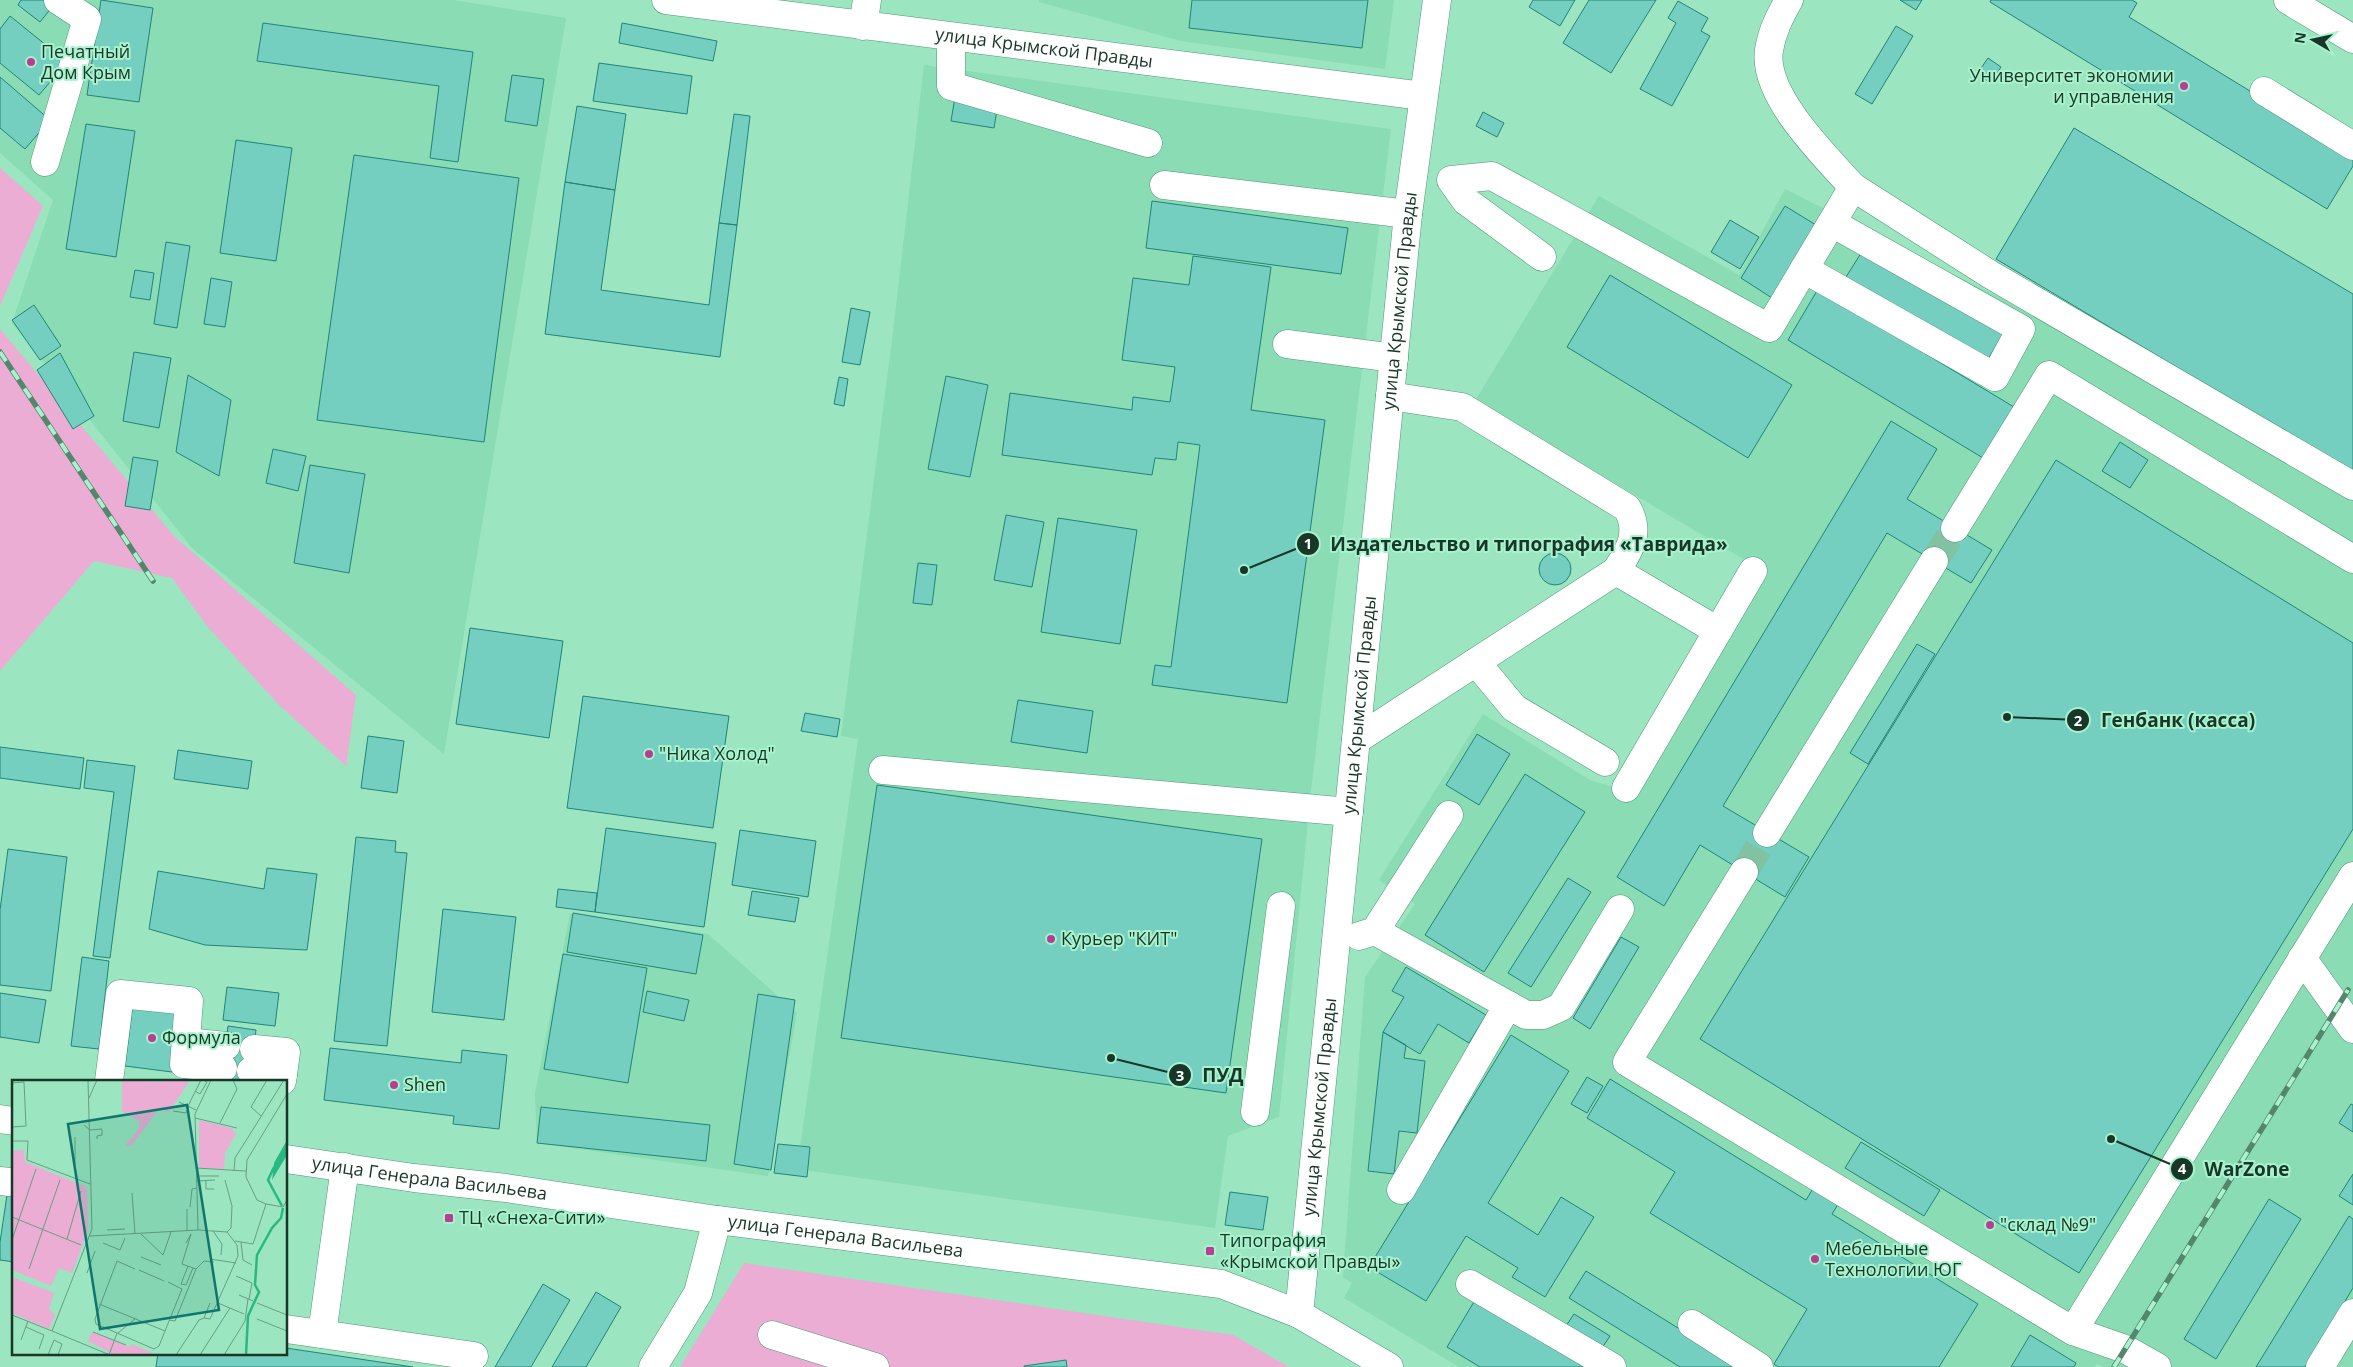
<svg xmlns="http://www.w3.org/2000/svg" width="2353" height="1367" font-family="'Open Sans',sans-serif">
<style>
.built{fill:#89dcb3}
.green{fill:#ecadd4}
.building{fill:#74cfc0;stroke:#228477}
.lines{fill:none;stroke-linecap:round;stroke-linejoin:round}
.minor-tunnel{stroke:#81c2a2;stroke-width:28;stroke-dasharray:28 14;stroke-linecap:butt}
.minor-casing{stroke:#4f9775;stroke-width:29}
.major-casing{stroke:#4f9775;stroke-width:29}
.minor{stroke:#fff;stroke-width:28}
.major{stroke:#fff;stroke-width:28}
.rail-casing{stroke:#54866e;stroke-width:5.5}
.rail{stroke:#a8f2cd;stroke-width:4;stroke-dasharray:11;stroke-linecap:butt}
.poi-dot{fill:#b73e92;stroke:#a8f2cd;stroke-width:2}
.labels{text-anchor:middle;stroke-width:4;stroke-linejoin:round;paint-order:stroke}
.street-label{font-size:18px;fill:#193729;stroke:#a8f2cd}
.poi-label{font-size:18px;fill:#193729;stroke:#a8f2cd;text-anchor:start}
.inset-river{fill:none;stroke:#28b982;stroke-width:2.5}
.inset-road{fill:none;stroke:#679f84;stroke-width:1}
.view{fill:#0f766e;fill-opacity:0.15;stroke:#0f766e;stroke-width:2.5}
.inset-edge{fill:none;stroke:#193729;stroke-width:2.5}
.leader{fill:none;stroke:#193729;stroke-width:2}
.callout-dot{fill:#193729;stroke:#a8f2cd;stroke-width:2}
.mark-label{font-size:15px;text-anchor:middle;font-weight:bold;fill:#fff}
.callout-label{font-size:19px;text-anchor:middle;font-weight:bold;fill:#193729;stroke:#a8f2cd;stroke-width:4;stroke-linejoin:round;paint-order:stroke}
</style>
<rect width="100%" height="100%" fill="#9be5c0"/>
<!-- built -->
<path class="built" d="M 0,0 L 453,0 L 566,18 L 444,754 L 193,549 L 12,323 L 53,200 L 0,153 Z
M 1039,0 L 1394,0 L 1385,69 L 1181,41 L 1039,2 Z
M 924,65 L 1391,129 L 1311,790 L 1279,1117 L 1228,1136 L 1215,1228 L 797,1169 L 858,739 L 841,736 L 893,332 Z
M 1785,189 L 2020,308 L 2028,299 L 2353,498 L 2353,1367 L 2103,1367 L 2097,1364 L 2095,1367 L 1459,1367 L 1344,1298 L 1352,1283 L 1343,1277 L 1365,977 L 1415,904 L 1379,880 L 1483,714 L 1590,780 L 1615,788 L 1752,564 L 1475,401 L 1599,196 L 1739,275 Z
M 570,914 L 708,934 L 797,1013 L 768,1176 L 537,1143 L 535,1093 Z"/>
<!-- green -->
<path class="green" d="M 0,168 L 43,206 L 0,306 Z
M 0,329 L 174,536 L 356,695 L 346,766 L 278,704 L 207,626 L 172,578 L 94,561 L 0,671 Z
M 744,1263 L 1233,1335 L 1289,1367 L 680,1367 Z"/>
<!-- building -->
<path class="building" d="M 21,0 L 44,0 L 52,7 L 40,22 L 18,5 Z
M 101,0 L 153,8 L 139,102 L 87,95 Z
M 1192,0 L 1368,0 L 1362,48 L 1189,28 Z
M 1533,0 L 1575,0 L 1560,26 L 1529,7 Z
M 1589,0 L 1656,0 L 1611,73 L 1563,43 Z
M 1900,0 L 1922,0 L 1916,10 Z
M 1991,0 L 2132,0 L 2137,3 L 2129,17 L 2353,154 L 2353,166 L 2327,209 L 1990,2 Z
M 1678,1 L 1708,18 L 1701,31 L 1710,36 L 1672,106 L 1640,89 L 1676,23 L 1668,18 Z
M 10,16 L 67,62 L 39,95 L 0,63 L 0,29 Z
M 263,23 L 473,52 L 458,162 L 430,158 L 439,86 L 257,61 Z
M 622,23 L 717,41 L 713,61 L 619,43 Z
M 1896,26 L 1913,36 L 1872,104 L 1855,94 Z
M 1988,58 L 2001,67 L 1991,83 L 1977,74 Z
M 599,63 L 692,76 L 687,114 L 593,101 Z
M 512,75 L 544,79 L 537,126 L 505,121 Z
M 0,77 L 50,120 L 25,149 L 0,128 Z
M 955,97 L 998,103 L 994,128 L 951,121 Z
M 577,106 L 626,114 L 615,190 L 565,182 Z
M 1483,112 L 1504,123 L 1497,137 L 1476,126 Z
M 734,114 L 750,116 L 737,225 L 719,223 Z
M 86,124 L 135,131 L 116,257 L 66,249 Z
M 2074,128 L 2353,294 L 2353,473 L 1996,259 Z
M 236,140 L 292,148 L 276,261 L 220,253 Z
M 354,155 L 519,178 L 484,442 L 317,420 Z
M 565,182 L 615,190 L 601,290 L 709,305 L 719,223 L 737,225 L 720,357 L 545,334 Z
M 1152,201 L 1348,228 L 1341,274 L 1146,248 Z
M 1785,206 L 1816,225 L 1772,298 L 1741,278 Z
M 1730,220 L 1759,237 L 1740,269 L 1711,252 Z
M 166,242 L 190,246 L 177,328 L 154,324 Z
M 1863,250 L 2003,334 L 1987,361 L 1846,277 Z
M 1193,256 L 1271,267 L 1251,410 L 1325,420 L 1287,703 L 1152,685 L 1155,665 L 1171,667 L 1200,445 L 1178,442 L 1176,460 L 1155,458 L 1152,475 L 1002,455 L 1010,393 L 1132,410 L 1133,397 L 1170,402 L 1175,367 L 1122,360 L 1133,278 L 1189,285 Z
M 135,270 L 154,273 L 150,300 L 130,297 Z
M 1610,275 L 1792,385 L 1748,458 L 1567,347 Z
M 211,278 L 232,282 L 225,327 L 204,324 Z
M 1818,289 L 2014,407 L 1983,458 L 1788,340 Z
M 34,305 L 61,346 L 40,360 L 12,320 Z
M 851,308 L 870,312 L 860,365 L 842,362 Z
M 134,352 L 171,358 L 159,428 L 123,421 Z
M 60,353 L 94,416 L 73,429 L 37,370 Z
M 188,375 L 231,400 L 219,476 L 176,452 Z
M 946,376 L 988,385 L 970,477 L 928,469 Z
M 839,377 L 848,379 L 844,406 L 834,404 Z
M 1891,421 L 1937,449 L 1907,499 L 1992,550 L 1971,583 L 1887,533 L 1723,806 L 1809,857 L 1785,897 L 1700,845 L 1664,906 L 1617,877 Z
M 2120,442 L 2148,460 L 2130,488 L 2102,471 Z
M 273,449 L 306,456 L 298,491 L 266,483 Z
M 133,457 L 158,461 L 150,510 L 125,506 Z
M 2056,460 L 2353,643 L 2353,829 L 2079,1273 L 1700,1039 Z
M 310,465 L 365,474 L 349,573 L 294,563 Z
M 1006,515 L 1044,522 L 1032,587 L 994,580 Z
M 1058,518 L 1137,530 L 1120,644 L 1041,632 Z
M1539 569a16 16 0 1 1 32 0a16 16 0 1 1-32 0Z
M 918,563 L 937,565 L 932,605 L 913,603 Z
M 470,628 L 563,641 L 549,738 L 456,724 Z
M 1917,644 L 1935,654 L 1868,764 L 1850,753 Z
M 583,696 L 729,716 L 713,828 L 567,808 Z
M 1018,700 L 1093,711 L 1087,753 L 1011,742 Z
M 805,713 L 840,719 L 837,737 L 801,731 Z
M 1477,734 L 1510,754 L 1479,805 L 1446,785 Z
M 368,736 L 404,741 L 397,793 L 361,788 Z
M 0,747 L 84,758 L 80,789 L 0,778 Z
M 178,750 L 252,761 L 248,789 L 174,779 Z
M 87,760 L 135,766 L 110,958 L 93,956 L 114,792 L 84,788 Z
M 1525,774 L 1585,812 L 1484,972 L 1425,935 Z
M 877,785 L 1262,839 L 1226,1093 L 841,1038 Z
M 606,828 L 716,843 L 704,927 L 595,912 Z
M 740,830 L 816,841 L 808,897 L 732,885 Z
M 356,837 L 396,841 L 395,852 L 407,853 L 387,1046 L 334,1041 Z
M 8,849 L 67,857 L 51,991 L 0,985 L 0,910 Z
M 267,868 L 317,874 L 307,950 L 205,945 L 149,929 L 158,871 L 264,889 Z
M 1568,878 L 1591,892 L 1531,987 L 1508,973 Z
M 558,889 L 597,893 L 595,912 L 556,907 Z
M 752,891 L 799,898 L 795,922 L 748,915 Z
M 443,909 L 516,917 L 504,1020 L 432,1012 Z
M 573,913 L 703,935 L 696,974 L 567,952 Z
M 1621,937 L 1639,947 L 1590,1029 L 1573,1018 Z
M 563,954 L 647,968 L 628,1083 L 544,1069 Z
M 82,957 L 109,961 L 99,1049 L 71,1046 Z
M 1406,967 L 1486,1015 L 1469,1043 L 1438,1024 L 1420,1054 L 1383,1032 L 1404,997 L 1392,991 Z
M 227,987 L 279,993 L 275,1026 L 223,1020 Z
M 647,991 L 689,1000 L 684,1021 L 643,1012 Z
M 0,993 L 46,1000 L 39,1043 L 0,1037 Z
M 758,994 L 795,1000 L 771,1170 L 734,1164 Z
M 133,1003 L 180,1009 L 172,1072 L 125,1066 Z
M 228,1026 L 256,1030 L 250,1081 L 222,1081 Z
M 1383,1032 L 1406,1045 L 1404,1058 L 1425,1061 L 1417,1133 L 1399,1131 L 1394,1174 L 1368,1171 Z
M 1511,1035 L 1569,1071 L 1488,1203 L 1538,1235 L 1561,1197 L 1594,1217 L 1545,1297 L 1512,1277 L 1518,1268 L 1466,1236 L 1426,1301 L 1369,1267 Z
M 330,1048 L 461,1063 L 462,1050 L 507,1055 L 499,1129 L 453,1124 L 454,1116 L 324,1100 Z
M 1587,1077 L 1603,1086 L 1587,1113 L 1571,1104 Z
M 1610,1079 L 1806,1200 L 1817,1182 L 1842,1198 L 1832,1214 L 1978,1304 L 1939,1367 L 1778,1367 L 1774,1364 L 1807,1309 L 1650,1213 L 1675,1172 L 1587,1118 Z
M 2351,1104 L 2353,1105 L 2353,1132 L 2339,1123 Z
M 541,1107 L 710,1125 L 706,1161 L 537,1143 Z
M 1861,1142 L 1940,1190 L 1924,1216 L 1845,1168 Z
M 778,1144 L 810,1147 L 807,1177 L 774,1173 Z
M 2353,1174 L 2353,1205 L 2339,1196 Z
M 10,1175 L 14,1176 L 14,1262 L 0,1260 L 0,1242 Z
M 1230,1192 L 1268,1197 L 1263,1230 L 1225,1225 Z
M 2269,1199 L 2301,1219 L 2216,1359 L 2184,1339 Z
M 2349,1216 L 2353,1219 L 2353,1288 L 2305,1367 L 2256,1367 Z
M 1586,1271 L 1741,1367 L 1680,1367 L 1569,1298 Z
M 543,1284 L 570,1300 L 531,1367 L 495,1367 Z
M 596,1292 L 621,1307 L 586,1367 L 552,1367 Z
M 1478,1295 L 1597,1367 L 1480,1367 L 1447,1347 Z
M 1574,1314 L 1610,1336 L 1600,1351 L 1564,1329 Z
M 2030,1335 L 2076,1363 L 2074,1367 L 2011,1367 Z
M 286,1348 L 413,1367 L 156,1367 L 158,1353 L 286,1353 Z
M 1066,1360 L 1067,1367 L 1024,1367 L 1024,1366 Z"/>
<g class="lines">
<!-- minor-tunnel -->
<path class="minor-tunnel" d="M 1934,561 L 1955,528
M 1744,872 L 1767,833"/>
<defs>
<g id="minor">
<path id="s1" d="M 666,0 L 1423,96"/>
<path d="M 2288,0 L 2353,39"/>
<path d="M 863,26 L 867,0"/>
<path d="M 951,37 L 951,86 L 1148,143"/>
<path d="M 2264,91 L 2353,146"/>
<path d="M 45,162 L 87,19 L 58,0"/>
<path d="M 1164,185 L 1408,214"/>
<path d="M 1853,187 L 1991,275 L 2353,486"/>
<path d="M 1542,257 L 1466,201 L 1451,180 L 1492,176 L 1769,328 L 1853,187 C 1825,156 1762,95 1769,50 C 1772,31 1780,16 1789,0"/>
<path d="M 1804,269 L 1995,377 L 2021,329 L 1832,223"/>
<path d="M 1287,344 L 1394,358"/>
<path d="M 1955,528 L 2049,375 L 2353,559"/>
<path d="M 1616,571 L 1718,631"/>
<path d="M 1476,662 L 1514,708 L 1605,762"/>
<path d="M 1356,740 L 1616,571 C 1630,550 1641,532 1627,508 L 1462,407 L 1390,396"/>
<path d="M 883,770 L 1349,812"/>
<path d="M 1626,788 L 1753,571"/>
<path d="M 1767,833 L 1934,561"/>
<path d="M 1744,872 L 1627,1062 L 2073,1331 L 2125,1349 L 2157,1367"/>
<path d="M 1375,931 L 1508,1005 L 1401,1190"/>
<path d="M 1359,936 L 1375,931 L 1449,815"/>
<path d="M 2302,958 L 2353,1029"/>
<path d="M 1508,1005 L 1526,1015 L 1543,1015 L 1561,1007 L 1620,909"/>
<path d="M 186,1042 L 226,1046"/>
<path d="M 254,1049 L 286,1052 L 283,1074"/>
<path d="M 251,1071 L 283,1074 L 282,1081"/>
<path d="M 109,1081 L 120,994 L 189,1001 L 184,1064 L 223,1068"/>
<path d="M 1255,1112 L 1281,906"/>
<path d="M 0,1181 L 9,1182"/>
<path d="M 1470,1284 L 1612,1367"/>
<path id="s2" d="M 1299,1314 L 1408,214 L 1437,0"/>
<path d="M 1692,1324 L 1759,1367"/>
<path d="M 286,1329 L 474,1356"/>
<path d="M 2073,1331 L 2353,876"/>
<path d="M 322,1334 L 345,1167"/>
<path d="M 772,1335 L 875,1367"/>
<path d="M 653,1367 L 698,1293 L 717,1220"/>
<path d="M 2320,1367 L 2353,1313"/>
</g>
<g id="major">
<path d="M 0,1119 L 14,1121"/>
<path id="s3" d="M 286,1159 L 414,1178 L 506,1188 L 717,1220 L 1221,1284 L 1299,1314 L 1389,1367"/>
</g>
</defs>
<!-- minor casing -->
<use href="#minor" class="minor-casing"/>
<!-- major casing -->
<use href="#major" class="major-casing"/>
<!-- minor -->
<use href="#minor" class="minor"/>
<!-- major -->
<use href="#major" class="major"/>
<defs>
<path id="rail" d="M 0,352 L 153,581
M 2114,1367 L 2348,990"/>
</defs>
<!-- rail casing -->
<use href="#rail" class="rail-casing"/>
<!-- rail -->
<use href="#rail" class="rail"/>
</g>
<!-- markers -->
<g class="poi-dot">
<circle cx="31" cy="62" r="5"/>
<circle cx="2184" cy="86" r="5"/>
<circle cx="649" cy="754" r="5"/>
<circle cx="1051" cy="939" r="5"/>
<circle cx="152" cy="1038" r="5"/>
<circle cx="394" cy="1085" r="5"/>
<rect x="444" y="1213" width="10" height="10" rx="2.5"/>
<circle cx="1990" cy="1225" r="5"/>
<rect x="1205" y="1246" width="10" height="10" rx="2.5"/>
<circle cx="1815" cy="1259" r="5"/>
</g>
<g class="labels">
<!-- street labels -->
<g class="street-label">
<text dy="6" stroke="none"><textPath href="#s1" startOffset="381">улица Крымской Правды</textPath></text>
<text dy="6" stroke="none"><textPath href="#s2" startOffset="1018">улица Крымской Правды</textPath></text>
<text dy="6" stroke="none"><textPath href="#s2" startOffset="612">улица Крымской Правды</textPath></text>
<text dy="6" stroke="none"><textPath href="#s2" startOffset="208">улица Крымской Правды</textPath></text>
<text dy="6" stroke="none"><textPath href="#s3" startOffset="145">улица Генерала Васильева</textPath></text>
<text dy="6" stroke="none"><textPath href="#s3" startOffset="565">улица Генерала Васильева</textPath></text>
</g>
<!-- poi labels -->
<g class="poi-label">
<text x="41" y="58">Печатный<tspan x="41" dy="21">Дом Крым</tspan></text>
<text x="2174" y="82" text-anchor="end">Университет экономии<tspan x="2174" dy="21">и управления</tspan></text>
<text x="659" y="760">"Ника Холод"</text>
<text x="1061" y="945">Курьер "КИТ"</text>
<text x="162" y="1044">Формула</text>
<text x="404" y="1091">Shen</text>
<text x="459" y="1224">ТЦ «Снеха-Сити»</text>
<text x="2000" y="1231">"склад №9"</text>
<text x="1220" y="1247">Типография<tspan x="1220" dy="21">«Крымской Правды»</tspan></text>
<text x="1825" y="1255">Мебельные<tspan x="1825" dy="21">Технологии ЮГ</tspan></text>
</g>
</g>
<!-- overview -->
<g transform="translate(12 1080)">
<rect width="275" height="275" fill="#9be5c0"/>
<path d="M 110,0 L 143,2 L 178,0 L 157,32 L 147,29 L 119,66 L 113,66 L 127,48 L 127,41 L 110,31 ZM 187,40 L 219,48 L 224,54 L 213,73 L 212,89 L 187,88 ZM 12,70 L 13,82 L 75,107 L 76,151 L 60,193 L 47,188 L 39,206 L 0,190 L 0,71 ZM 0,197 L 42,213 L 37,229 L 43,235 L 37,249 L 0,233 ZM 80,252 L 118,267 L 120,264 L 142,274 L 103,275 L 76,261 Z" fill="#ecadd4"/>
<path d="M 275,60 L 275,75 L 260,100 L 262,83 Z" fill="#28b982"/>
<path class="inset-river" d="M 262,87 L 256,100 L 270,126M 234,275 L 236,236 L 247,212 L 243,205 L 245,175 L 260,148 L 269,138 L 271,128"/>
<path class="inset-road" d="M 76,0 L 80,149 L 40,251 L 98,275M 0,3 L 12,2 L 14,46 L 0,47M 183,11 L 188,14 L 195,2 L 192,0M 77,18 L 85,0M 167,22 L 184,30M 176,26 L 189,0M 161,31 L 174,33 L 177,26M 249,36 L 239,27 L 255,0M 183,38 L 225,48M 208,43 L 225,9 L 221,0M 72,45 L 78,50 L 90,49 L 90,55 L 85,56 L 85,59M 63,57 L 63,85M 0,61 L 16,61 L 15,80 L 78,104M 184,88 L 234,91M 222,91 L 223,78 L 272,0M 184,96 L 207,96M 194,100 L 194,109 L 202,109M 213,100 L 220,126 L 219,148 L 215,152M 184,101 L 203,100M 120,113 L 123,154M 254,124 L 245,120 L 234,97 L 235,80 L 275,14M 178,127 L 180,109 L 185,108M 175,129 L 175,151M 0,137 L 69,165M 95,150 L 113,149M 186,150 L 183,34 L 199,0M 201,151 L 210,164 L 209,175M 129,154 L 151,175 L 159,152M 78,156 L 186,150 L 215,152 L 225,165 L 226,176 L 198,239 L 192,238 L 198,223M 55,159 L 69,111M 0,160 L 24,89M 223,161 L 241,164 L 254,124 L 271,127 L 275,120M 229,162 L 231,180 L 240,185M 91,163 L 108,170 L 113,158M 174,163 L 179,154 L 170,184 L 184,189 L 192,181 L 202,182M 129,177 L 149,185M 198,179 L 224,183M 176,186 L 169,204 L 174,205 L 181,188M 17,189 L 48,100M 127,190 L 152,201M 75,193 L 83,171M 224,196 L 240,203 L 237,219M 227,215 L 241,221M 206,223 L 232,234M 245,223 L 275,235M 87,224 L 153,251 L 170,209 L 156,202M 0,235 L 40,251M 245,239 L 275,251M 157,240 L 163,241 L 184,189M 14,247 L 32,255 L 27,269M 81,252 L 114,265M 105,253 L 142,269 L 147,266 L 153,251M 106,253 L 123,239M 9,260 L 16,241M 36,275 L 42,260 L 50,264 L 46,275M 97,275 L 105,253 L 84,244 L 83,239 L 105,181 L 123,189M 164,275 L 187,240 L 192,238M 188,275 L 218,228M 212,275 L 233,241 L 236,219"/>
<path class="view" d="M 175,25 L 207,230 L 88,249 L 56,44 Z"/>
<rect width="275" height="275" class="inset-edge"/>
</g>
<!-- callouts -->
<path class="leader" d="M1244 570L1308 544M2007 717L2078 720M1111 1058L1180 1075M2111 1139L2182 1169"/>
<g class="callout-dot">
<circle cx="1244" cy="570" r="5"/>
<circle cx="2007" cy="717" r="5"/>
<circle cx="1111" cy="1058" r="5"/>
<circle cx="2111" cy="1139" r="5"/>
<circle cx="1308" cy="544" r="12"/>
<circle cx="2078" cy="720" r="12"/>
<circle cx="1180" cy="1075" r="12"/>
<circle cx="2182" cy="1169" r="12"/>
</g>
<g class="mark-label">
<text x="1308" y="549">1</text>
<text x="2078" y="726">2</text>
<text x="1180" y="1081">3</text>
<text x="2182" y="1174">4</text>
</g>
<g class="callout-label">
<text x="1529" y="551">Издательство и типография «Таврида»</text>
<text x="2178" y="727">Генбанк (касса)</text>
<text x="1223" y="1082">ПУД</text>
<text x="2247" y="1176">WarZone</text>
</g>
<!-- north arrow -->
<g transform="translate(2313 40) rotate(279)" stroke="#a8f2cd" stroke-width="4" paint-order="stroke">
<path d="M0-4L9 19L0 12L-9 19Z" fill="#193729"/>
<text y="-8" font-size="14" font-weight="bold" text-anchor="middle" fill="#193729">N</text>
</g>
</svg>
